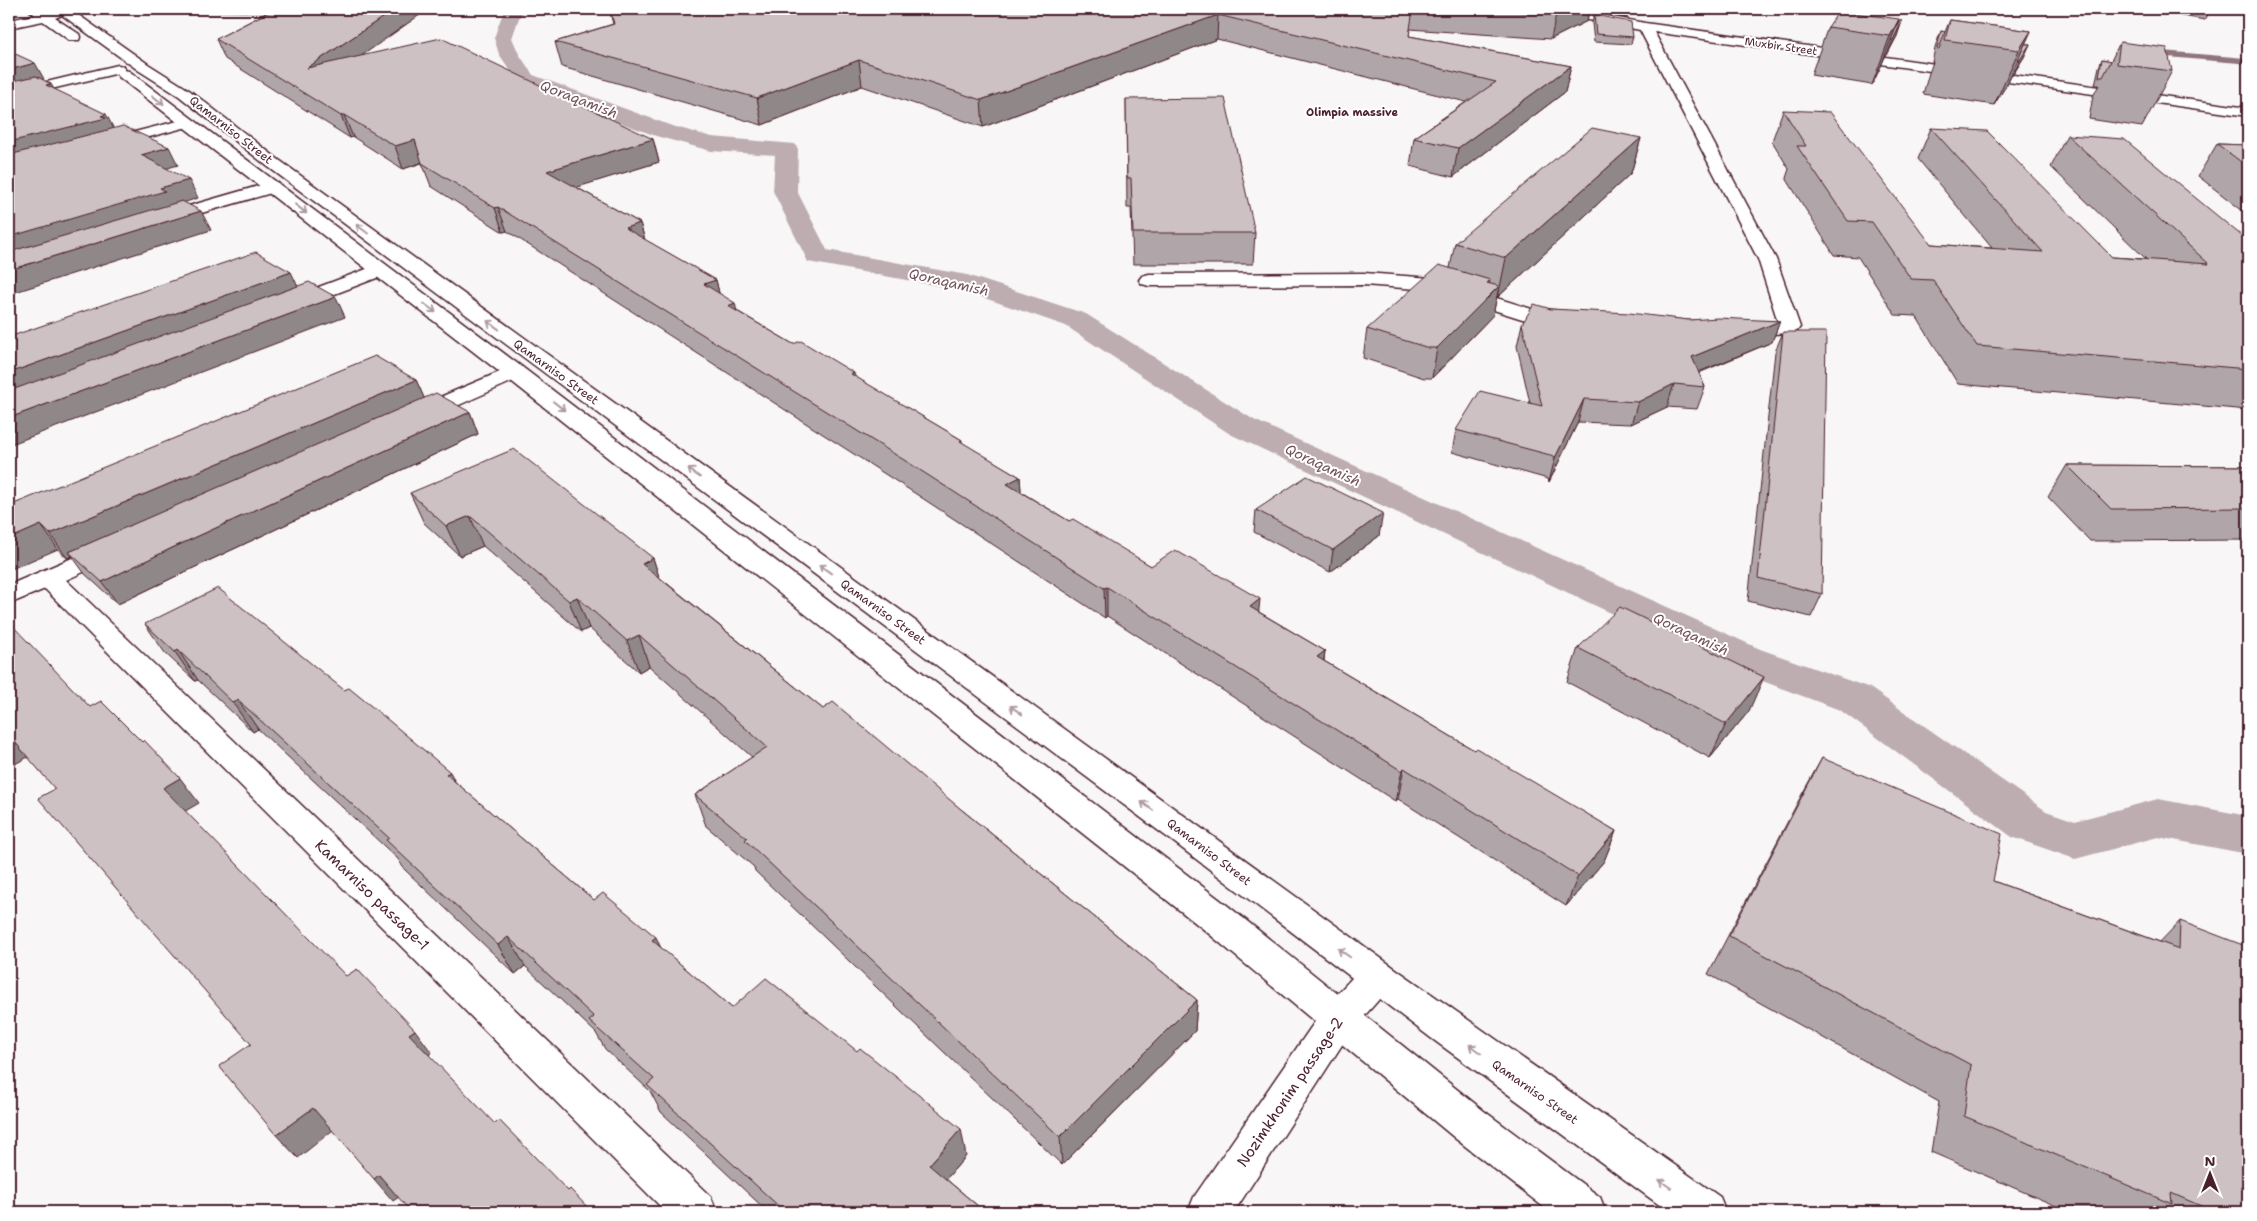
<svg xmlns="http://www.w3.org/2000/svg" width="2257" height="1221" font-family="'Shantell Sans',sans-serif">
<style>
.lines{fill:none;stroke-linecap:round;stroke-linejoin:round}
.stream{stroke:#8f747b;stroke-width:5.5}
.canal{fill:#bdadb0;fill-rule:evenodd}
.street-casing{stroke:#4a1f2b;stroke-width:3}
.secondary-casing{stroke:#4a1f2b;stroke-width:3}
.street{fill:#fff;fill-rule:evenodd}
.secondary{fill:#fff;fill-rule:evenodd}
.wall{fill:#b0a6a9;stroke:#4a1f2b}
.shaded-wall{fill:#908789;stroke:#4a1f2b}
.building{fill:#cdc1c4;stroke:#4a1f2b}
.oneway{stroke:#ae9aa0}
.labels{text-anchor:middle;stroke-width:4;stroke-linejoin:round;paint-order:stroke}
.far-street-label{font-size:11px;fill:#4a1f2b;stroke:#fff}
.far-neighbourhood-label{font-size:11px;font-weight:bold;fill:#4a1f2b;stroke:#fff}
.street-label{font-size:12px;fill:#4a1f2b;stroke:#fff}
.water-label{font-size:14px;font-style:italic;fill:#72515a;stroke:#fff}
.near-street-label{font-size:15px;fill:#4a1f2b;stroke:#fff}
</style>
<rect width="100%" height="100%" fill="#f8f6f7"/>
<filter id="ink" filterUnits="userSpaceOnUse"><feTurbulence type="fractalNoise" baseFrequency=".02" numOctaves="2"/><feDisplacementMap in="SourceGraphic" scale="10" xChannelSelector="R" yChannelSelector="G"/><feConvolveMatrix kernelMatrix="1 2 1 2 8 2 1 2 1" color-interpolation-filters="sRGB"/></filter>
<g filter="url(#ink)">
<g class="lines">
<!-- stream -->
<path class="stream" d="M 2153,53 L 2248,61"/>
<!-- canal -->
<path class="canal" d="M 507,9 L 525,9 L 519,18 L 512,38 L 519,54 L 533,75 L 672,126 L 712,137 L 795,144 L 798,149 L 797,191 L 827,250 L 967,275 L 1086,314 L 1254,420 L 1760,649 L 1870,688 L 2046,811 L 2075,821 L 2158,799 L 2248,816 L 2248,854 L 2158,837 L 2075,859 L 2012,837 L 1840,710 L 1730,669 L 1230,434 L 1066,326 L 961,290 L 808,262 L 773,191 L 775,155 L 711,151 L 656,136 L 549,96 L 519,83 L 499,54 L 494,38 L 501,18 Z"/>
<defs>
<path id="street" d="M 1547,9 L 1570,9 L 1645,23 L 2248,108 L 2248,116 L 1654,32 L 1776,259 L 1800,327 L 1797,331 L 1790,333 L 1739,336 L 1732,334 L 1729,330 L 1732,326 L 1778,322 L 1758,259 L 1640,30 L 1553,13 Z
M 118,65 L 123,66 L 125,69 L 123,72 L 9,99 L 9,91 Z
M 186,119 L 191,120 L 193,123 L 191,126 L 104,149 L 99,147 L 96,144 L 99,141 Z
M 272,182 L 278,183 L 280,187 L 278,191 L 160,225 L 154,224 L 151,220 L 154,216 Z
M 380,264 L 387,266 L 389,270 L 387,274 L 298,308 L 291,310 L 284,308 L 281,304 L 284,300 Z
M 1364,273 L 1432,278 L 1535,310 L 1571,316 L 1574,320 L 1571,324 L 1564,326 L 1532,322 L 1430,290 L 1364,285 L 1149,286 L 1142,284 L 1139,280 L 1142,276 L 1149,274 Z
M 514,366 L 522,367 L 525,372 L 522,377 L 423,421 L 415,423 L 407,421 L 404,416 L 407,411 Z
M 112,541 L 121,543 L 125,549 L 121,555 L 66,580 L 711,1197 L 717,1212 L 666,1212 L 45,589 L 9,604 L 9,585 Z
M 1377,960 L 1390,965 L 1395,976 L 1390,987 L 1351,1031 L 1234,1212 L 1188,1212 L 1194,1197 L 1325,1007 L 1364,965 Z"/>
<path id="secondary" d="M 28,9 L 42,9 L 47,12 L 57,10 L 56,9 L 70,9 L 148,64 L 189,90 L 279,160 L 1393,967 L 1720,1197 L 1726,1212 L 1669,1212 L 1431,1038 L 1175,843 L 267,166 L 179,96 L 138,70 L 62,15 L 55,18 L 79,34 L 80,37 L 79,40 L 69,40 L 43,21 L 9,28 L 9,20 L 35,15 Z
M 124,70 L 129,71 L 522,367 L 1228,906 L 1484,1111 L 1600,1197 L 1606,1212 L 1550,1212 L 1456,1139 L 1202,928 L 506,377 L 119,77 L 117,74 L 119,71 Z"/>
</defs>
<!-- street casing -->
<use href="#street" class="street-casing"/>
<!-- secondary casing -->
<use href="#secondary" class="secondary-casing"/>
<!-- street -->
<use href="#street" class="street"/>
<!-- secondary -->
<use href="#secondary" class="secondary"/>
</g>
<!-- wall -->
<path class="wall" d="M 139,9 L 428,9 L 362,55 L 653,139 L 659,162 L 576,187 L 640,223 L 645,240 L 716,280 L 719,293 L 737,311 L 793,344 L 854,373 L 855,377 L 962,440 L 962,443 L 1020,477 L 1021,492 L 1069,521 L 1151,566 L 1259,612 L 1325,651 L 1324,661 L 1474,750 L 1616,831 L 1604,861 L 1566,906 L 1398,799 L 1395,801 L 1107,616 L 1105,618 L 916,494 L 507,231 L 503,232 L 431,186 L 422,163 L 403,169 L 353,137 L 350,138 L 225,59 L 216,39 L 268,12 L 171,10 L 166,12 L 143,10 Z
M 609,9 L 1629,9 L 1627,18 L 1589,11 L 1587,21 L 1551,39 L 1410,29 L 1409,36 L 1571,66 L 1565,92 L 1453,177 L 1410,166 L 1414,138 L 1466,102 L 1217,39 L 983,127 L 862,86 L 762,125 L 562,67 L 555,42 L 613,24 Z
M 2142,9 L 2211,9 L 2205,20 Z
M 1594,15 L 1633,37 L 1631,44 L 1594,42 L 1592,23 Z
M 1950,20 L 2031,31 L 2025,44 L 2030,44 L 2024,57 L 2014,73 L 2012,73 L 2007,84 L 1994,105 L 1923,94 L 1929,73 L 1933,62 L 1932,62 L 1936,44 L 1941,31 L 1945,32 Z
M 1899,21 L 1902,21 L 1897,36 L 1887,55 L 1886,55 L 1881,66 L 1872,85 L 1811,75 L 1828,27 Z
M 2120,42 L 2172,71 L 2142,127 L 2089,119 L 2093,96 L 2099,85 L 2095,85 L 2099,67 L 2102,59 L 2111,61 Z
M 1126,99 L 1255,233 L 1253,264 L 1133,264 L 1131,208 L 1127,208 Z
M 1783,110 L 1931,244 L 1992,248 L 1918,159 L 1931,128 L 2112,257 L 2146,259 L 2051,167 L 2067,135 L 2248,241 L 2248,410 L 1958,384 L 1916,316 L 1895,315 L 1858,257 L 1834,255 L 1786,178 L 1789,169 L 1772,141 Z
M 1641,138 L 1631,173 L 1498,297 L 1497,296 L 1493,315 L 1432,378 L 1424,378 L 1363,358 L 1367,329 L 1450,268 L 1455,243 Z
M 2217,144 L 2248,145 L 2248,215 L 2198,176 Z
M 1551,309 L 1689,320 L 1780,321 L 1772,342 L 1699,373 L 1705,387 L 1697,409 L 1667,407 L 1631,424 L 1578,422 L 1549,482 L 1548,479 L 1452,452 L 1456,430 L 1530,403 L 1517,346 L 1522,324 Z
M 1783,332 L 1822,594 L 1811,617 L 1748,601 L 1775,352 Z
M 416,380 L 424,398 L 470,412 L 478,434 L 187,571 L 118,604 L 85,574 L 72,556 L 67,558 L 9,506 Z
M 2067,465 L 2248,466 L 2248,540 L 2090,541 L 2048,497 Z
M 410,493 L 653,558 L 659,577 L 823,709 L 962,810 L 1197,1000 L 1195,1031 L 1062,1165 L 755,871 L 754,867 L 706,826 L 695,795 L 752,757 L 649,666 L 639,672 L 589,628 L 581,632 L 483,546 L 460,556 L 424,523 Z
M 1256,510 L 1379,536 L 1330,572 L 1254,532 Z
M 145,624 L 454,781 L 594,900 L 661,948 L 732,1008 L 966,1156 L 946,1179 L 985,1212 L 768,1212 L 661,1112 L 650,1091 L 605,1049 L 596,1033 L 525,966 L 515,974 L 404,869 L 398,859 L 258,729 L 253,732 L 198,680 L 195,681 L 165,653 Z
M 1578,648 L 1749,711 L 1710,758 L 1567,682 Z
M 1822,758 L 1993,881 L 2160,942 L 2180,921 L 2248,1212 L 2070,1212 L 1931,1152 L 1939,1102 L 1708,974 L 1801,796 Z"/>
<!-- shaded-wall -->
<path class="shaded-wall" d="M 164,9 L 170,9 L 171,10 L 166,12 Z
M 395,9 L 428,9 L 316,88 L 307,68 Z
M 1568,9 L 1589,9 L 1587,21 L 1551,39 L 1556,14 Z
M 1218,15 L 1217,39 L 983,127 L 981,100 Z
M 1899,19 L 1881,66 L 1872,85 L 1890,36 Z
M 1902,21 L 1897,36 L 1887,55 L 1893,40 Z
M 2031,31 L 2007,84 L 1994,105 L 2019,50 Z
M 9,38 L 14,47 L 9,49 Z
M 2030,44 L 2024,57 L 2014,73 L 2020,60 Z
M 859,60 L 862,86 L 762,125 L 757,98 Z
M 35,63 L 44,79 L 9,89 L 9,70 Z
M 1571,66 L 1565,92 L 1453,177 L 1458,148 Z
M 51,84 L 60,100 L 46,85 Z
M 106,114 L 115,131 L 9,162 L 9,142 Z
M 344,115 L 353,137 L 350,138 L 341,116 Z
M 1641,138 L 1631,173 L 1498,297 L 1506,258 Z
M 653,139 L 659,162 L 555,194 L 547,171 Z
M 415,140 L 423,162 L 403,169 L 395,146 Z
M 169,147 L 178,165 L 151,173 L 141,155 Z
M 189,180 L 198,198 L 9,260 L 9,237 L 160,188 Z
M 498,207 L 507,231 L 503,232 L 495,208 Z
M 201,211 L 211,230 L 9,294 L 9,270 Z
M 640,223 L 647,248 L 625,228 Z
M 291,272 L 300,291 L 9,399 L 9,373 Z
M 716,280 L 722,306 L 704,284 Z
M 1490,280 L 1487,299 L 1499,286 L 1493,315 L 1432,378 L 1437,348 L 1487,283 Z
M 336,297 L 345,317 L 9,445 L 9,418 Z
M 735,303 L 741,329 L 728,306 Z
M 1780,321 L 1772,342 L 1684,378 L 1692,357 Z
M 416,380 L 426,402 L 69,552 L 72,556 L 67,558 L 50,534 Z
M 1674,384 L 1667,407 L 1631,424 L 1638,402 Z
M 1584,399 L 1578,422 L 1549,482 L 1555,458 Z
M 470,412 L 478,434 L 187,571 L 118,604 L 102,582 L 172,548 Z
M 1020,477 L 1022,505 L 1007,484 Z
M 1383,513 L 1379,536 L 1330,572 L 1333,550 Z
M 470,516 L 483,546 L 460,556 L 446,526 Z
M 41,525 L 58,549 L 9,570 L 9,539 Z
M 653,558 L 663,589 L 642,564 Z
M 1107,587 L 1107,616 L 1105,618 L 1104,588 Z
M 577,597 L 589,628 L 581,632 L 569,601 Z
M 1260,599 L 1257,629 L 1250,607 Z
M 639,635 L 649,666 L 639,672 L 627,641 Z
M 178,650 L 198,680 L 195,681 L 175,652 Z
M 1325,651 L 1321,681 L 1317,657 Z
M 1764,677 L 1749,711 L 1710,758 L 1726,724 Z
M 238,700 L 258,729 L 253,732 L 233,703 Z
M 9,735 L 28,757 L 15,764 L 9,758 Z
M 1404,768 L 1398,799 L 1395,801 L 1402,771 Z
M 450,772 L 466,802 L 446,774 Z
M 180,778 L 199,803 L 182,813 L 163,788 Z
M 1616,831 L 1604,861 L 1566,906 L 1578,876 Z
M 508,937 L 525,966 L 515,974 L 498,945 Z
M 656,937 L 669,966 L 652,940 Z
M 1197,1000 L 1195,1031 L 1062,1165 L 1060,1137 Z
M 415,1030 L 432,1053 L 426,1057 L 409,1034 Z
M 313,1108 L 333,1130 L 298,1158 L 276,1135 Z
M 961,1129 L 966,1156 L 935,1192 L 929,1165 Z
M 379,1175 L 399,1197 L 393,1201 L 374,1179 Z"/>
<!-- building -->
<path class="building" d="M 274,9 L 395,9 L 307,68 L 441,38 L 653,139 L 547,171 L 640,223 L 625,228 L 716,280 L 704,284 L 735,303 L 728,306 L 793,344 L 801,341 L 854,373 L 851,374 L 962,440 L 960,441 L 1020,477 L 1007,484 L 1069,521 L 1073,519 L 1151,566 L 1175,550 L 1260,599 L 1250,607 L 1325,651 L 1317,657 L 1474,750 L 1476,748 L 1616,831 L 1578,876 L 1404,768 L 1402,771 L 1107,587 L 1104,588 L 912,465 L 498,207 L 495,208 L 422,163 L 415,140 L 395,146 L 344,115 L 341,116 L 216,39 Z
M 610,9 L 1413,9 L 1409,36 L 1571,66 L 1458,148 L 1414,138 L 1496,82 L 1218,15 L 981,100 L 859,60 L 757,98 L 555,42 L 614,24 Z
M 1474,9 L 1568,9 L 1556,14 Z
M 1839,11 L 1899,19 L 1890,36 L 1828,27 Z
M 1594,15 L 1631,22 L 1633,37 L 1596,34 Z
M 1950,20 L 2031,31 L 2019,50 L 1945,40 Z
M 1899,21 L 1902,21 L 1893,40 L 1891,40 Z
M 1941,31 L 1945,32 L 1939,49 L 1937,49 Z
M 2120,42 L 2167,48 L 2172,71 L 2117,64 Z
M 2025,44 L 2030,44 L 2020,60 L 2018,60 Z
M 9,51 L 35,63 L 9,70 Z
M 2102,59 L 2111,61 L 2103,77 L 2099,77 Z
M 36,76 L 51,84 L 46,85 L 106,114 L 101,116 L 106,118 L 9,142 L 9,82 Z
M 1225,98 L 1255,233 L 1133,233 L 1131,178 L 1127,178 L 1126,99 Z
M 1783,110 L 1830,112 L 1931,244 L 2043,252 L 1931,128 L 1987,131 L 2112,257 L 2209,264 L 2067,135 L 2124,139 L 2248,241 L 2248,369 L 1977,346 L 1933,280 L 1911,279 L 1872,222 L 1848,221 L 1797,146 L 1806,146 Z
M 123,126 L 169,147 L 141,155 L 189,180 L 160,188 L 165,191 L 9,237 L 9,155 Z
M 1592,128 L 1641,138 L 1506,258 L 1455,243 Z
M 2217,144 L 2248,145 L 2248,167 Z
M 182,201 L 201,211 L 9,270 L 9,252 Z
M 256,252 L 291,272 L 9,373 L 9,337 Z
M 1439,265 L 1490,280 L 1487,283 L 1499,286 L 1437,348 L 1429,348 L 1367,329 Z
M 309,282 L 336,297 L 9,418 L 9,391 Z
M 1534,304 L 1551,309 L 1629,313 L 1689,320 L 1718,318 L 1780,321 L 1692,357 L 1705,387 L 1674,384 L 1638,402 L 1584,399 L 1555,458 L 1554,456 L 1456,430 L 1480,391 L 1542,406 L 1522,324 Z
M 1783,332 L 1826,332 L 1822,594 L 1758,578 Z
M 375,356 L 416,380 L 50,534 L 41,525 L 9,539 L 9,506 Z
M 436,393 L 470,412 L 172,548 L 102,582 L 69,552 Z
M 514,449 L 653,558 L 642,564 L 823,709 L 833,702 L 962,810 L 1197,1000 L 1060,1137 L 745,840 L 747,838 L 695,795 L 767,747 L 639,635 L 627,641 L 577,597 L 569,601 L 470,516 L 446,526 L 410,493 Z
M 2067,465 L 2248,466 L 2248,508 L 2111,509 Z
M 1307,476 L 1383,513 L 1333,550 L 1256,510 Z
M 218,588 L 344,690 L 349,688 L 387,719 L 450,772 L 446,774 L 594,900 L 603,893 L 656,937 L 652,940 L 732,1008 L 766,978 L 857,1051 L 860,1048 L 961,1129 L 929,1165 L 985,1212 L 785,1212 L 647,1085 L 654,1079 L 589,1021 L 594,1017 L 508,937 L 498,945 L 386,840 L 389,838 L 238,700 L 233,703 L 178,650 L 175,652 L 145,624 Z
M 1620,607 L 1764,677 L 1726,724 L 1578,648 Z
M 9,622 L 90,707 L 101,701 L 142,742 L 144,740 L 180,778 L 163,788 L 346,976 L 357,969 L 415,1030 L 409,1034 L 495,1124 L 499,1120 L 568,1191 L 570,1189 L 592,1212 L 411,1212 L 379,1175 L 374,1179 L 313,1108 L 276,1135 L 219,1066 L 251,1044 L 38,798 L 55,789 L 9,735 Z
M 1822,758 L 2002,834 L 1993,881 L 2179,949 L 2180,921 L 2248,947 L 2248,1212 L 2215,1212 L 2171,1193 L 2172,1204 L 1964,1116 L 1971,1065 L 1729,936 Z"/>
<!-- one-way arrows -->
<defs><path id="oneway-shaft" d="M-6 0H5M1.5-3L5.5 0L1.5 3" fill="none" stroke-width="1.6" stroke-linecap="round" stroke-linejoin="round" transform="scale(1.25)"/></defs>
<g class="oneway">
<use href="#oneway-shaft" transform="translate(158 100) rotate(38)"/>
<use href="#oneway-shaft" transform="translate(301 209) rotate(38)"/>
<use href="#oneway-shaft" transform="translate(362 229) rotate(-143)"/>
<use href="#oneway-shaft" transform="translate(430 308) rotate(37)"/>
<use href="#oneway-shaft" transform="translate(493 325) rotate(-144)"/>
<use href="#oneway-shaft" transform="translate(559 406) rotate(38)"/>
<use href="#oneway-shaft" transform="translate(694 473) rotate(-144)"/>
<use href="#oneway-shaft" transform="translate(825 569) rotate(-144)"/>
<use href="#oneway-shaft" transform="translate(1016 710) rotate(-144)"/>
<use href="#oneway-shaft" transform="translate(1147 806) rotate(-144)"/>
<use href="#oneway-shaft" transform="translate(1344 953) rotate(-145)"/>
<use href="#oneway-shaft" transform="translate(1475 1049) rotate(-143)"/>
<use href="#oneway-shaft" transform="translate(1665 1184) rotate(-145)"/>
</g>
</g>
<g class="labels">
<!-- far-street labels -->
<g class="far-street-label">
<text transform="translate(1781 46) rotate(8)" y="4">Muxbir Street</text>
</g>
<!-- far-neighbourhood labels -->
<g class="far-neighbourhood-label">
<text x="1352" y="116">Olimpia massive</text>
</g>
<!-- street labels -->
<g class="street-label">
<text transform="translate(231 130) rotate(38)" y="4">Qamarniso Street</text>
<text transform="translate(556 372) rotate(36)" y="4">Qamarniso Street</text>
<text transform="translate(883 612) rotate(36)" y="4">Qamarniso Street</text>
<text transform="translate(1209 852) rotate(37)" y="4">Qamarniso Street</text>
<text transform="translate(1535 1092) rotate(35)" y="4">Qamarniso Street</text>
</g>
<!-- water labels -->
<g class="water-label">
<text transform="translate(579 99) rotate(21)" y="5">Qoraqamish</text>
<text transform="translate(949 282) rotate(13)" y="5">Qoraqamish</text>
<text transform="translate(1323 465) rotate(25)" y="5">Qoraqamish</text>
<text transform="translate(1691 634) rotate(25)" y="5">Qoraqamish</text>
</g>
<!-- near-street labels -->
<g class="near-street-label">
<text transform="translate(372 895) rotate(44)" y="5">Kamarniso passage-1</text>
<text transform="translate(1290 1092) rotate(-56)" y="5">Nozimkhonim passage-2</text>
</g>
</g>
<!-- margin -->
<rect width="2257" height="1221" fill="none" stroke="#fff" stroke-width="30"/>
<rect x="15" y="15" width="2227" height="1191" fill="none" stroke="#4a1f2b" stroke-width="2" filter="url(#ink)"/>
<!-- north arrow -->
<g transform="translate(2210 1174)" stroke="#ffffff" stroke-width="4" paint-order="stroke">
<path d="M0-4L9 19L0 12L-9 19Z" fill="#4a1f2b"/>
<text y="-8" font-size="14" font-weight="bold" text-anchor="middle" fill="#4a1f2b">N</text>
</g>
</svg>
